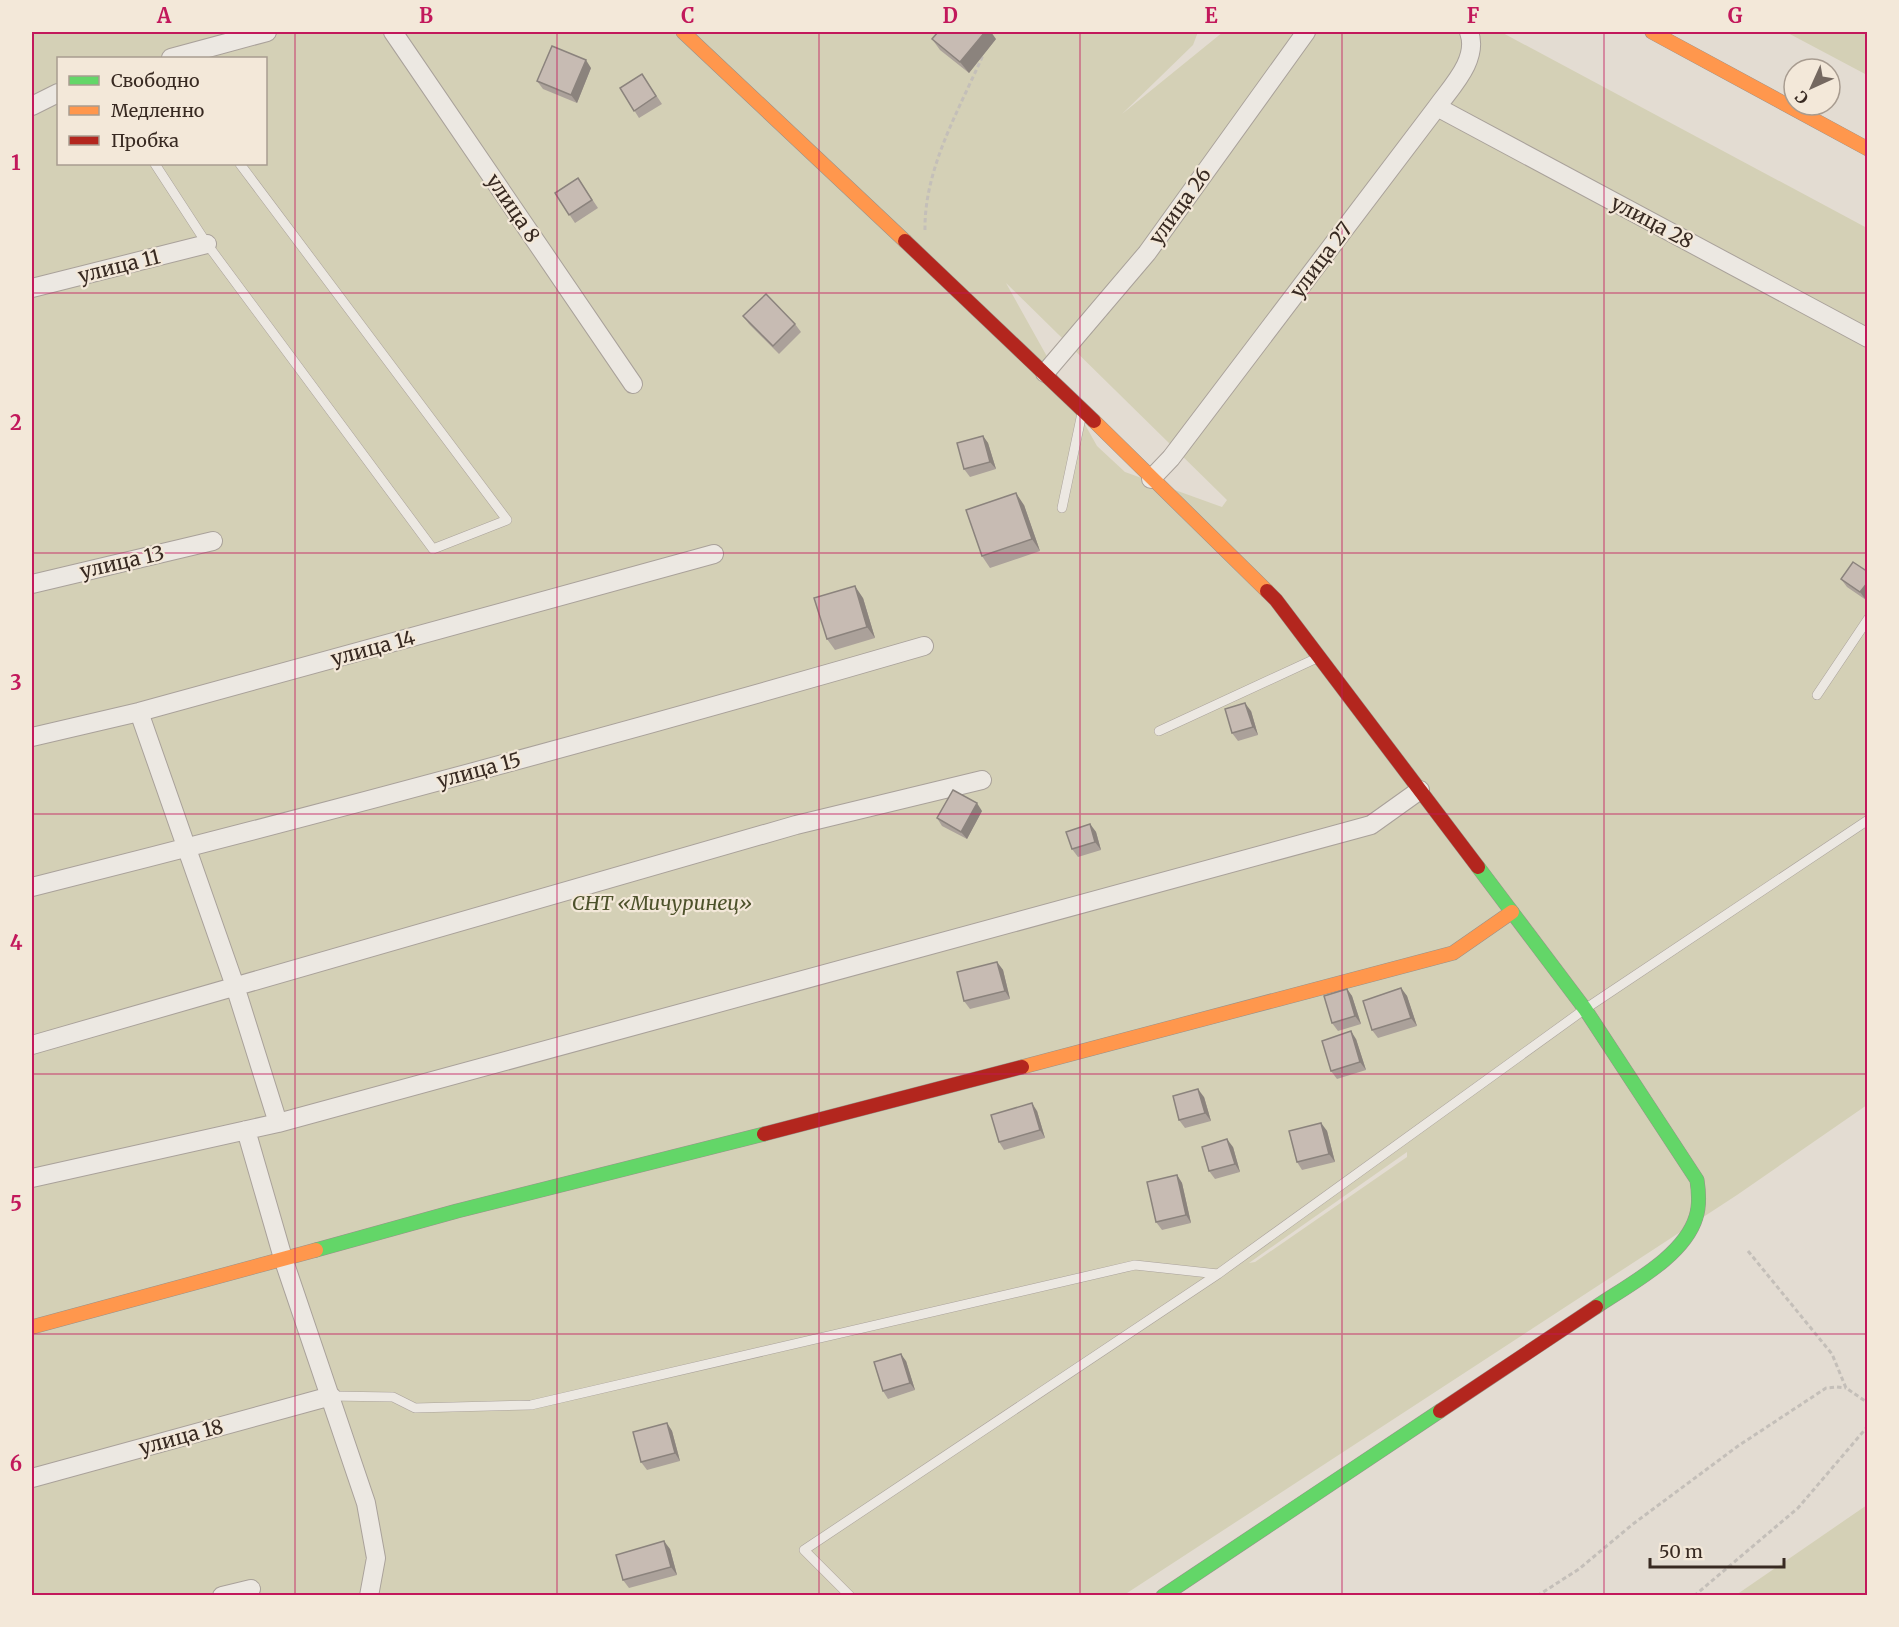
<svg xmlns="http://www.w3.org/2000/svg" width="1899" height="1627" font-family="Merriweather,serif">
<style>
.green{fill:#d4d0b6;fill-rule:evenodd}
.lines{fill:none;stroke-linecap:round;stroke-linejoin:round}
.lane-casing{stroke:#a9a19a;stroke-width:10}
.street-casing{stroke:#a9a19a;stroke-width:20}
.fast-casing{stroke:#98918a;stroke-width:15}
.slow-casing{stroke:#98918a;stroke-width:15}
.jam-casing{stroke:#98918a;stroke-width:15}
.path{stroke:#c4bfb9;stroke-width:3;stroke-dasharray:4.5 3;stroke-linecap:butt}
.lane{stroke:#ece8e2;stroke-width:9}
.street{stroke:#ece8e2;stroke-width:18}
.fast{stroke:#63d668;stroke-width:14}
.slow{stroke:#ff974d;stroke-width:14}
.jam{stroke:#b3261e;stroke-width:14}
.wall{fill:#aba19a}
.shaded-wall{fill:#8b837d}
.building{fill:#c7bbb3;stroke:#8b837d;stroke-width:1.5}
.grid{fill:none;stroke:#c2185b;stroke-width:1.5;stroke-opacity:0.55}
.labels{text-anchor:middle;stroke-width:4.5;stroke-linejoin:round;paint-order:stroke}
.street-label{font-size:20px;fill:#382a22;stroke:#f3e8d9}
.park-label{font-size:20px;font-style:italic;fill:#4d522b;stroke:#f3e8d9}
.neatline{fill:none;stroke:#c2185b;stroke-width:2}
.grid-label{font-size:20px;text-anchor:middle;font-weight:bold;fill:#c2185b}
</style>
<rect width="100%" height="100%" fill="#e3dcd2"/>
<!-- green -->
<path class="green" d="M 32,32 L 1198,32 L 1193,45 L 1122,114 L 1223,32 L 1501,32 L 1867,228 L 1867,1105 L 1737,1195 L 1124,1595 L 32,1596 ZM 58,58 L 266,58 L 266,164 L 58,164 ZM 1006,283 L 1227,500 L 1222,507 L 1125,472 L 1097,446 ZM 1407,1152 L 1407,1157 L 1255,1262 L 1249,1263 Z
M 1786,32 L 1867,32 L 1867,75 Z
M 1867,1505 L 1867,1595 L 1736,1595 Z"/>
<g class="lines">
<defs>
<path id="lane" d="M 155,164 L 207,244 L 433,549 L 507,520 L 240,164
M 1062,508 L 1082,413
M 1817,695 L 1868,619
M 1159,731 L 1317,658
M 331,1396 L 393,1397 L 415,1408 L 531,1405 L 1135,1265 L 1218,1274
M 850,1596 L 804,1550 L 1218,1274 L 1585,1009 L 1868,820"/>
<path id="street" d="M 393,32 L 633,384
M 171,58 L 267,32
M 32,106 L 58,93
M 1437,107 L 1868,338
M 32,288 L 207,244
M 1045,373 L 1147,253 L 1306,32
M 1151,479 L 1171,458 L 1437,107 C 1452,86 1479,59 1469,32
M 32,584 L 213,541
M 139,712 L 235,986 L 278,1123
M 32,737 L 139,712 L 714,554
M 32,887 C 330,812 628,732 924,646
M 32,1045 L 796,825 L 982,780
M 246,1130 L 283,1258 L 366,1503 L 376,1558 L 369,1596
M 32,1178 L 278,1123 L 1371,825 L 1420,790
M 32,1478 L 331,1396
M 222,1596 L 251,1589"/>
<path id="fast" d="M 1478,867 L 1585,1009 L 1697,1180 C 1699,1193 1700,1205 1696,1217 C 1684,1257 1628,1285 1596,1307
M 316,1250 L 457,1211 L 764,1134
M 1163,1596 L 1440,1411"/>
<path id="slow" d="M 683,32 L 905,241
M 1652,32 L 1868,149
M 1094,421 L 1267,591
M 1022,1067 L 1453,953 L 1512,912
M 32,1327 L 316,1250"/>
<path id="jam" d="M 905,241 L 1094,421
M 1267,591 L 1276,600 L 1478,867
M 764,1134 L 1022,1067
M 1440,1411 L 1596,1307"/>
</defs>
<!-- lane casing -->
<use href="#lane" class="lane-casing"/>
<!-- street casing -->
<use href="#street" class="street-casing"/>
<!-- fast casing -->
<use href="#fast" class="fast-casing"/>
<!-- slow casing -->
<use href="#slow" class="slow-casing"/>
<!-- jam casing -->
<use href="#jam" class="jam-casing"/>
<!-- path -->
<path class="path" d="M 925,230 C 924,169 959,110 983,55
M 1748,1251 L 1832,1354 L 1846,1388 L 1868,1403
M 1537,1596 L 1579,1569 L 1633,1524 L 1738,1446 L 1826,1388 L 1836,1387 L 1846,1388
M 1694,1596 L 1798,1508 L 1868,1426"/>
<!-- lane -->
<use href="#lane" class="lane"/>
<!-- street -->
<use href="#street" class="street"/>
<!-- fast -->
<use href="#fast" class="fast"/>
<!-- slow -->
<use href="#slow" class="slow"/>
<!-- jam -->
<use href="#jam" class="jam"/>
</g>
<!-- wall -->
<path class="wall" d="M 932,39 L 996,39 L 969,73 L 940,50 Z
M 591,68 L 577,103 L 543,89 L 537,81 Z
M 642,74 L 662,104 L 639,118 L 620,88 Z
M 578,178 L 598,208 L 575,223 L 555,193 Z
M 743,316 L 795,324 L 801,332 L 779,354 L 749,324 Z
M 983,436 L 988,443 L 996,469 L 970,477 L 964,469 Z
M 1024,505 L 1040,551 L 990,568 L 982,556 Z
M 1868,572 L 1866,600 L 1847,587 L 1841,579 Z
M 863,598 L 875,638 L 835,650 L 827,639 Z
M 1251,711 L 1258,735 L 1238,741 L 1232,733 Z
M 982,811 L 967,839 L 942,826 L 937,818 Z
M 1090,824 L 1096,832 L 1101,850 L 1078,857 L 1072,849 Z
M 997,962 L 1003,970 L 1010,999 L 970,1009 L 964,1001 Z
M 1401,988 L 1407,996 L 1417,1026 L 1378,1038 L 1372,1030 Z
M 1347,989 L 1352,996 L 1361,1024 L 1338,1031 L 1332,1023 Z
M 1356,1039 L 1366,1070 L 1337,1079 L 1331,1071 Z
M 1204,1097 L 1211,1121 L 1185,1128 L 1179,1120 Z
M 1037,1111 L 1045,1138 L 1004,1150 L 999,1142 Z
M 1321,1123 L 1327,1131 L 1335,1162 L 1302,1170 L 1297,1162 Z
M 1233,1147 L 1240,1172 L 1215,1179 L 1209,1171 Z
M 1177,1175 L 1182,1183 L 1191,1223 L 1162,1230 L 1156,1222 Z
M 906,1361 L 915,1390 L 888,1399 L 883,1391 Z
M 667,1423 L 672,1431 L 680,1461 L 647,1470 L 641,1462 Z
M 670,1549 L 677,1575 L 629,1588 L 623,1580 Z"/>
<!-- shaded-wall -->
<path class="shaded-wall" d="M 985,32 L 991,32 L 996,39 L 969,73 L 960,62 Z
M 586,60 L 591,68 L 577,103 L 571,95 Z
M 983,436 L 988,443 L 996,469 L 990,462 Z
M 1016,493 L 1024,505 L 1040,551 L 1032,539 Z
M 1868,582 L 1868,597 L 1866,600 L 1860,592 Z
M 855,586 L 863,598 L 875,638 L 867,627 Z
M 1245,703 L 1251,711 L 1258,735 L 1253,727 Z
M 977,803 L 982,811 L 967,839 L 961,832 Z
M 1090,824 L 1096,832 L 1101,850 L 1095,842 Z
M 997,962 L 1003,970 L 1010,999 L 1005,991 Z
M 1401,988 L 1407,996 L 1417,1026 L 1411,1018 Z
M 1347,989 L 1352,996 L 1361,1024 L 1355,1016 Z
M 1351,1031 L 1356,1039 L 1366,1070 L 1360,1062 Z
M 1198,1089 L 1204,1097 L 1211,1121 L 1205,1113 Z
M 1032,1103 L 1037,1111 L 1045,1138 L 1040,1130 Z
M 1321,1123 L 1327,1131 L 1335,1162 L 1329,1154 Z
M 1227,1139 L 1233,1147 L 1240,1172 L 1235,1164 Z
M 1177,1175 L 1182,1183 L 1191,1223 L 1186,1215 Z
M 901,1354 L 906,1361 L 915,1390 L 910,1383 Z
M 667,1423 L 672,1431 L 680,1461 L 675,1453 Z
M 664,1541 L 670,1549 L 677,1575 L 671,1567 Z"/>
<!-- building -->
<path class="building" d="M 938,32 L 985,32 L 960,62 L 932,39 Z
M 552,46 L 586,60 L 571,95 L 537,81 Z
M 642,74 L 656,96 L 634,111 L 620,88 Z
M 578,178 L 592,200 L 569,215 L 555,193 Z
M 766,294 L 795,324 L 773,346 L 743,316 Z
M 983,436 L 990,462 L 964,469 L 957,443 Z
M 1016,493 L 1032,539 L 982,556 L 966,510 Z
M 1853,562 L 1868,572 L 1868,582 L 1860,592 L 1841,579 Z
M 855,586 L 867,627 L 827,639 L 814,598 Z
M 1245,703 L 1253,727 L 1232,733 L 1225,709 Z
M 953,790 L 977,803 L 961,832 L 937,818 Z
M 1090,824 L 1095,842 L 1072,849 L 1066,832 Z
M 997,962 L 1005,991 L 964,1001 L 957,972 Z
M 1401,988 L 1411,1018 L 1372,1030 L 1363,1001 Z
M 1347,989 L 1355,1016 L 1332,1023 L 1324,996 Z
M 1351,1031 L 1360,1062 L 1331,1071 L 1322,1041 Z
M 1198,1089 L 1205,1113 L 1179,1120 L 1173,1096 Z
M 1032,1103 L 1040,1130 L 999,1142 L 991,1115 Z
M 1321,1123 L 1329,1154 L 1297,1162 L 1289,1131 Z
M 1227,1139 L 1235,1164 L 1209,1171 L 1202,1147 Z
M 1177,1175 L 1186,1215 L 1156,1222 L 1147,1182 Z
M 901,1354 L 910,1383 L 883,1391 L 874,1362 Z
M 667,1423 L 675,1453 L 641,1462 L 633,1432 Z
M 664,1541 L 671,1567 L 623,1580 L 616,1555 Z"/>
<!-- grid -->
<path class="grid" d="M 295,32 L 295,1596M 557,32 L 557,1596M 819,32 L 819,1596M 1080,32 L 1080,1596M 1342,32 L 1342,1596M 1604,32 L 1604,1596M 32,293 L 1868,293M 32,553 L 1868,553M 32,814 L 1868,814M 32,1074 L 1868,1074M 32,1334 L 1868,1334"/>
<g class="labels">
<!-- street labels -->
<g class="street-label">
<text transform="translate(1180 206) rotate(-54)" y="7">улица 26</text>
<text transform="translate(513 208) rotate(56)" y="7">улица 8</text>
<text transform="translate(1652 222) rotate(28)" y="7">улица 28</text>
<text transform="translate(1321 260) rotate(-53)" y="7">улица 27</text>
<text transform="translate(119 266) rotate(-14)" y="7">улица 11</text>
<text transform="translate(122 562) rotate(-13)" y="7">улица 13</text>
<text transform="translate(373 648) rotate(-15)" y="7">улица 14</text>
<text transform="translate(479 770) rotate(-15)" y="7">улица 15</text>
<text transform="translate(181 1437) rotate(-15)" y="7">улица 18</text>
</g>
<!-- park labels -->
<g class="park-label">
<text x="662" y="910">СНТ «Мичуринец»</text>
</g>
</g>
<!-- border -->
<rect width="1899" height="1627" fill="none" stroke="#f3e8d9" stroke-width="66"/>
<!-- legend -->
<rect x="57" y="57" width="210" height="108" fill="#f3e8d9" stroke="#a89c90" stroke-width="1.5"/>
<rect x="69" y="76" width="30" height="9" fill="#63d668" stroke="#a89c90" stroke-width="1.5"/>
<text x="111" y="87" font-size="18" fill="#382a22">Свободно</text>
<rect x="69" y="106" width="30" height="9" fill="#ff974d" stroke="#a89c90" stroke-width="1.5"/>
<text x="111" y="117" font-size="18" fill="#382a22">Медленно</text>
<rect x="69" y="136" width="30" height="9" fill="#b3261e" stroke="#a89c90" stroke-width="1.5"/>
<text x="111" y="147" font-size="18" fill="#382a22">Пробка</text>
<!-- north arrow -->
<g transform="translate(1812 87) rotate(225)"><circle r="28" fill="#f3e8d9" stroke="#a89c90" stroke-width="1.5"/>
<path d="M0-4.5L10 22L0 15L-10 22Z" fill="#746860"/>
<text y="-9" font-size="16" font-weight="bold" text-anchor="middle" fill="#382a22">С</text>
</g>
<!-- scale -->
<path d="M1650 1558v9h134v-9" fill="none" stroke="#382a22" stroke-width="3"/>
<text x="1659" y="1558" font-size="18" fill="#382a22" stroke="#f3e8d9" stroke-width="4.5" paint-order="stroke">50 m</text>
<rect x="33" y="33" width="1833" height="1561" class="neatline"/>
<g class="grid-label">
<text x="164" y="23">A</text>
<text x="426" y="23">B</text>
<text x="688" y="23">C</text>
<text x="950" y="23">D</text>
<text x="1211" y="23">E</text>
<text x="1473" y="23">F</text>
<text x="1735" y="23">G</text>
<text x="16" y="170">1</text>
<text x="16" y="430">2</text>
<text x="16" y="690">3</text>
<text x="16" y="950">4</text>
<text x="16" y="1211">5</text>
<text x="16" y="1471">6</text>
</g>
</svg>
